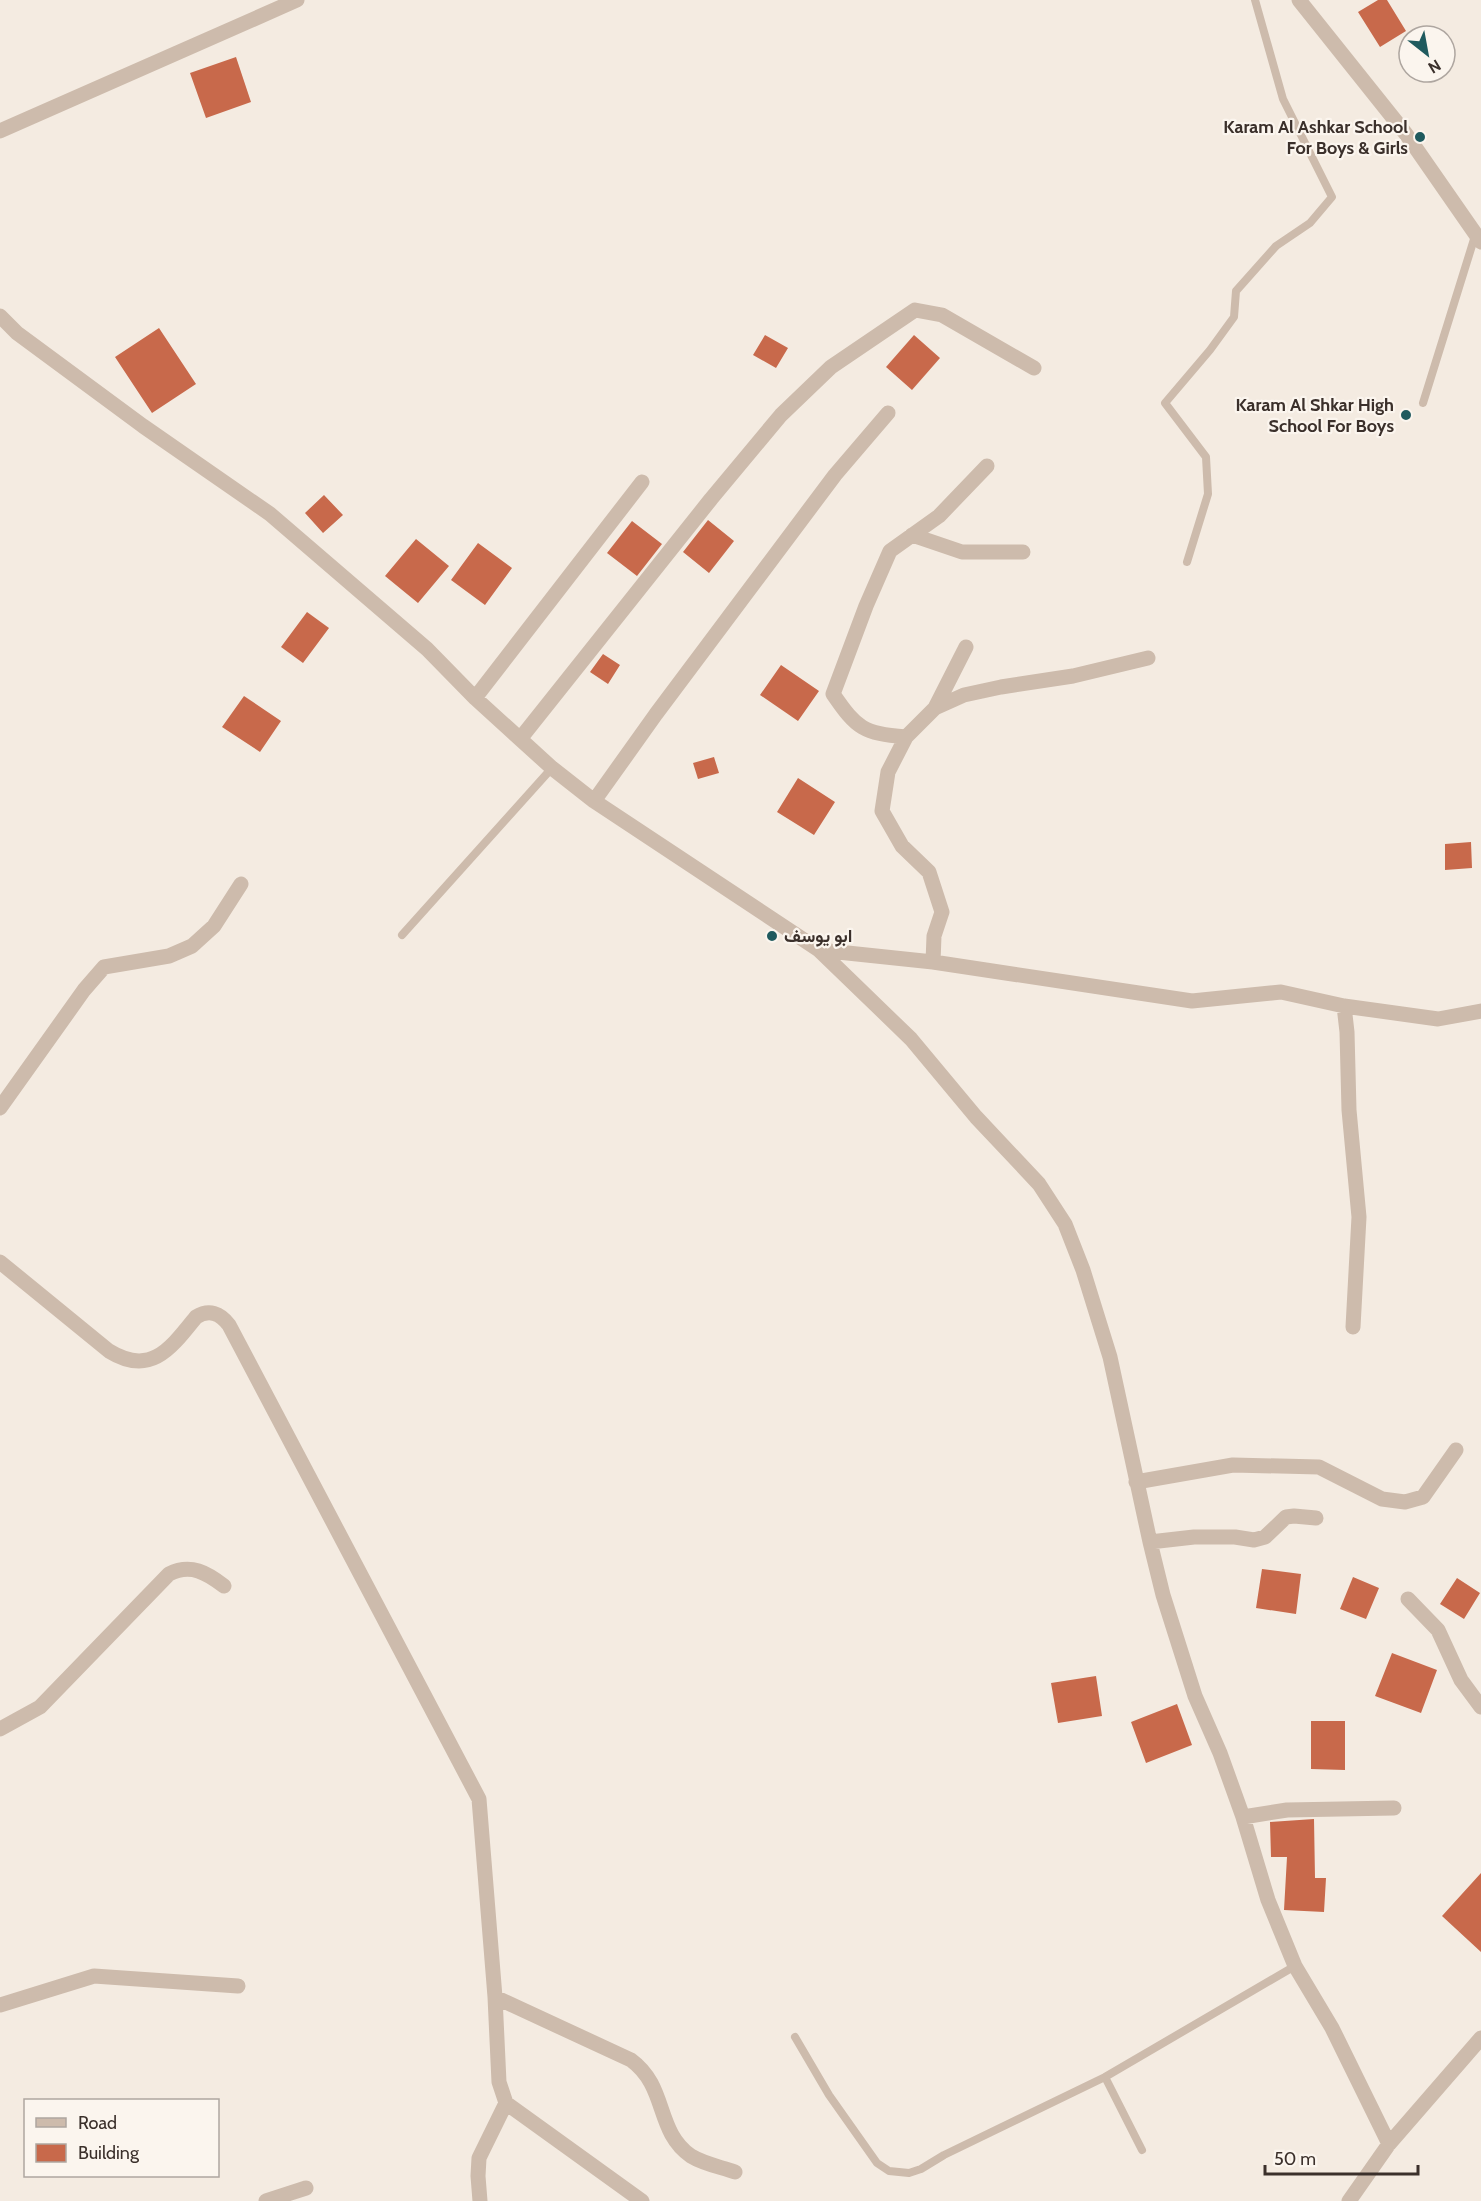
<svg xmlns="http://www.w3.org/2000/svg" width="1481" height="2201" font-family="Cabin,Vazirmatn,sans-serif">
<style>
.building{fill:#c8694b}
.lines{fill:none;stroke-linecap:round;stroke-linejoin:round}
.service{stroke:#cdbbac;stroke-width:8}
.minor{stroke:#cdbbac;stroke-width:15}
.poi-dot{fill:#1f5a5e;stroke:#fbf5ee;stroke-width:2}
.labels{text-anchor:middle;stroke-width:4.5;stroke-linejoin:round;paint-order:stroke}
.poi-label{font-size:18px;font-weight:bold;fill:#3b302b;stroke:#fbf5ee;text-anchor:end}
</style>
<rect width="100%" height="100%" fill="#f4ebe1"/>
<!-- building -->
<path class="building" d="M 1378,0 L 1387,0 L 1406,31 L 1380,47 L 1358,12 Z
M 236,57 L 251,102 L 206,118 L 190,73 Z
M 159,328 L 196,384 L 152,413 L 115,357 Z
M 765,335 L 788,348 L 776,368 L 753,355 Z
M 914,335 L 940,358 L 912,390 L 886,367 Z
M 324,495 L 343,515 L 323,533 L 305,513 Z
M 708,520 L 734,541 L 709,573 L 683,552 Z
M 632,521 L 662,544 L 637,576 L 607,553 Z
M 416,539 L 449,566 L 418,603 L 385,576 Z
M 478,543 L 512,568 L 485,605 L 451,580 Z
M 307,612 L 329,628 L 303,663 L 281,647 Z
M 603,654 L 620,665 L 608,684 L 590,672 Z
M 781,665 L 819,691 L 798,721 L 760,695 Z
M 244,696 L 281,721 L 260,752 L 222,727 Z
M 714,757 L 719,773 L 698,779 L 693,763 Z
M 798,778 L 835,802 L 814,835 L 777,812 Z
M 1471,842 L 1472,868 L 1445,870 L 1445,844 Z
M 1262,1569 L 1301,1574 L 1296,1614 L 1256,1608 Z
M 1353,1577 L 1379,1588 L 1366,1619 L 1340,1609 Z
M 1457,1578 L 1480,1593 L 1464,1619 L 1440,1604 Z
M 1392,1653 L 1437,1670 L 1421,1713 L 1375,1696 Z
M 1096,1676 L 1102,1716 L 1058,1723 L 1051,1683 Z
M 1177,1704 L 1192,1745 L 1146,1763 L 1131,1722 Z
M 1311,1721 L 1345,1721 L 1345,1770 L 1311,1769 Z
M 1314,1819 L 1315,1878 L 1326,1878 L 1324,1912 L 1284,1910 L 1287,1857 L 1271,1857 L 1270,1822 Z
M 1481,1873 L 1481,1952 L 1442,1916 Z"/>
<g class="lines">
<!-- service -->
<path class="service" d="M 1423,403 L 1475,236
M 1187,562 L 1208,494 L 1206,457 L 1165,403 L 1210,350 L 1234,317 L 1236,291 L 1276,246 L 1310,223 L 1332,197 L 1283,99 L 1255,0
M 402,935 L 552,768
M 795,2037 L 829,2095 L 877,2163 L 889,2171 L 909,2173 L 921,2169 L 944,2155 L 1105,2077 L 1295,1966
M 1105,2077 L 1142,2150"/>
<!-- minor -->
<path class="minor" d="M 1299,0 L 1406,134 L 1481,242
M 0,131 L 297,0
M 0,316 L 17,333 L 143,426 L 270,514 L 427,649 L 475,698 L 552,768 L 594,801 L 819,950 L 933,962 L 1192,1001 L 1281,992 L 1344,1006 L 1438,1019 L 1481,1011
M 912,535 L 962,552 L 1023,552
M 475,698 L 642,482
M 935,708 L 966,647
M 906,737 C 863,733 857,729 833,694 L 866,606 L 890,551 L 939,516 L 987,466
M 520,739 L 711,499 L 781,415 L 831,367 L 915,310 L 942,315 L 1034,368
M 594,801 L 656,714 L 835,475 L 888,413
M 819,950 L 911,1039 L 976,1117 L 1039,1184 L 1065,1224 L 1083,1270 L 1110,1357 L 1150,1542 L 1163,1595 L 1195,1696 L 1220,1753 L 1243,1817 L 1268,1900 L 1295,1966 L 1332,2028 L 1389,2144
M 933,962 L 934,936 L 942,912 L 929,872 L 902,846 L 882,811 L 888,772 L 906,737 L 935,708 L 964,695 L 1001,687 L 1073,676 L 1148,658
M 1344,1006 L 1347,1032 L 1349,1110 L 1359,1217 L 1353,1327
M 0,1108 L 84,990 L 104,967 L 169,956 L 192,946 L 214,926 L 241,884
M 0,1262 L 109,1351 C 151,1377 171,1348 196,1317 C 209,1309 220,1313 229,1325 L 479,1799 L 495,1997 L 499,2082 L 506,2103 L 642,2201
M 1136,1482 L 1233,1465 L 1319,1467 L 1382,1499 L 1405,1502 L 1423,1497 L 1456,1450
M 1150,1542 L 1194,1537 L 1235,1537 L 1254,1540 L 1265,1537 L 1286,1517 L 1294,1516 L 1316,1518
M 1408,1599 L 1438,1630 L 1461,1680 L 1481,1707
M 0,1729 L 40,1707 L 169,1574 C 191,1563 207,1573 224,1586
M 1243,1817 L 1287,1810 L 1394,1808
M 495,1997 L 631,2060 C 668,2087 655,2131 691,2156 C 704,2164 721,2167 735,2172
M 0,2005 L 94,1976 L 238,1986
M 266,2201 L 306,2188
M 480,2201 L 478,2176 L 479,2158 L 506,2103
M 1349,2201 L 1389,2144 L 1481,2038"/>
</g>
<!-- markers -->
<g class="poi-dot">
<circle cx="1420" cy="137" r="6"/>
<circle cx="1406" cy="415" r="6"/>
<circle cx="772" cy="936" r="6"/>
</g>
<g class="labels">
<!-- poi labels -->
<g class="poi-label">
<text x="1408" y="133">Karam Al Ashkar School<tspan x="1408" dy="21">For Boys &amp; Girls</tspan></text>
<text x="1394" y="411">Karam Al Shkar High<tspan x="1394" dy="21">School For Boys</tspan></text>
<text x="784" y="942" text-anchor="start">ابو يوسف</text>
</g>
</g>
<!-- legend -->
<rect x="24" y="2099" width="195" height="78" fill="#fbf5ee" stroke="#aea6a0" stroke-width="1.5"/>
<rect x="36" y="2118" width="30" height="9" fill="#cdbbac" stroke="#aea6a0" stroke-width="1.5"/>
<text x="78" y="2129" font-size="18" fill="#3b302b">Road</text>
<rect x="36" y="2144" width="30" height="18" fill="#c8694b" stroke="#aea6a0" stroke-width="1.5"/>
<text x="78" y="2159" font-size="18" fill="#3b302b">Building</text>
<!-- north arrow -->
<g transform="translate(1427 54) rotate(149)"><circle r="28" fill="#fbf5ee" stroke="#aea6a0" stroke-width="1.5"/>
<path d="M0-4.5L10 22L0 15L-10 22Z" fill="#1f5a5e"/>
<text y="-9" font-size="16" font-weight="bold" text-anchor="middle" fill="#3b302b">N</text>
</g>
<!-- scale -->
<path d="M1265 2165v9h153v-9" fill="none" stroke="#3b302b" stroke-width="3"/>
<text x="1274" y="2165" font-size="18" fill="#3b302b" stroke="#fbf5ee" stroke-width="4.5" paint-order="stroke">50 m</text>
</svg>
